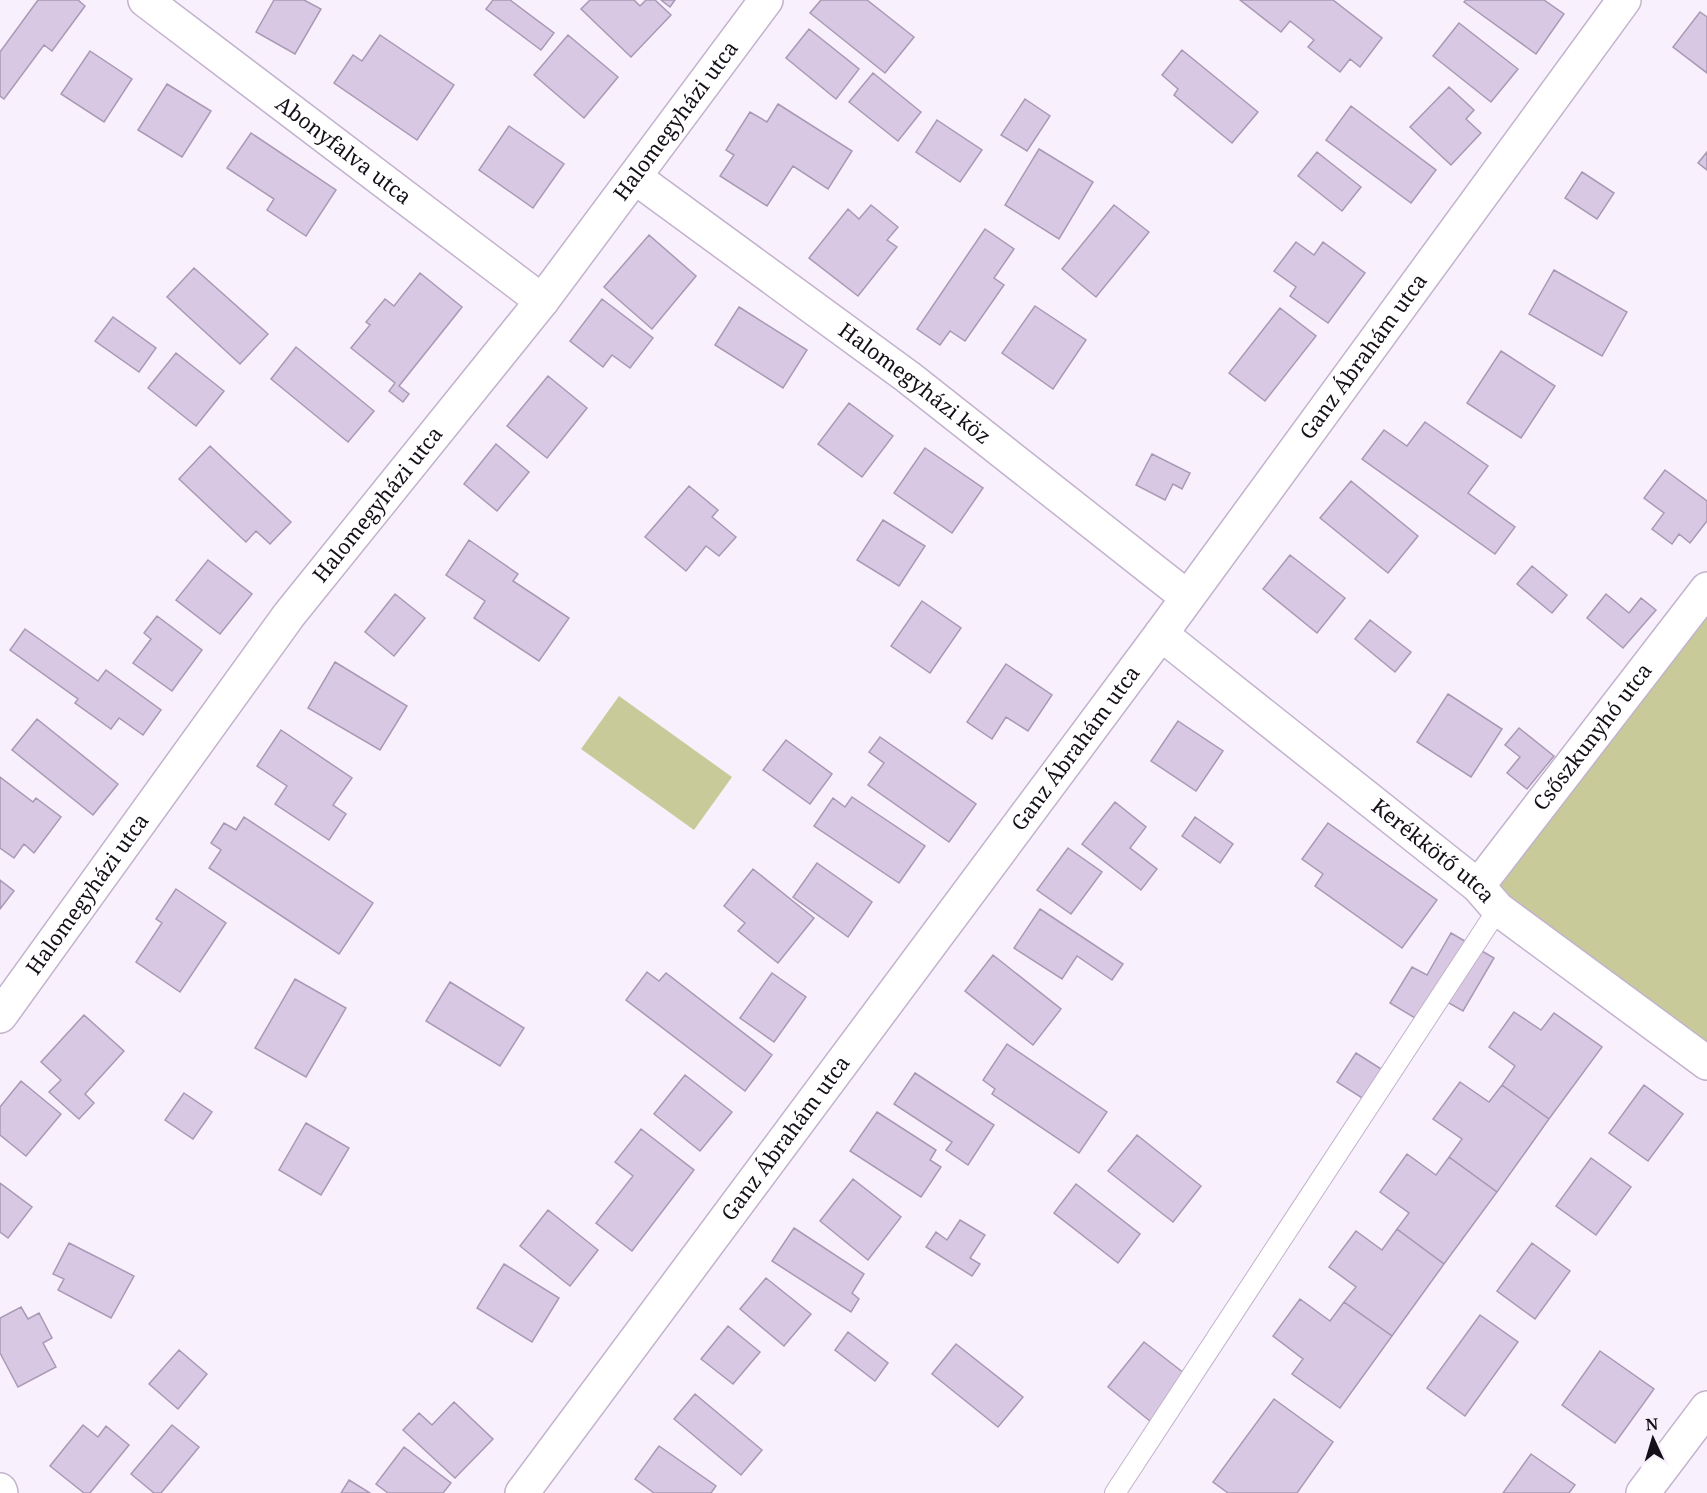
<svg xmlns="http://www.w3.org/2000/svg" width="1707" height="1493" font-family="'Noto Serif',serif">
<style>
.green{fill:#c8cb99}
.building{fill:#d9c8e4;stroke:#a999b4;stroke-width:1.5}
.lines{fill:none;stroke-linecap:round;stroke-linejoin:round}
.lane-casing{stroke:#c3b2cd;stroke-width:22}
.street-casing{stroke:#c3b2cd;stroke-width:36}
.lane{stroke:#fff;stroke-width:20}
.street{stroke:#fff;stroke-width:33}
.labels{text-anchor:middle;stroke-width:4.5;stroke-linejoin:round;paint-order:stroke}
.street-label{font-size:21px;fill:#150f18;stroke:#f8f1fd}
</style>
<rect width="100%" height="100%" fill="#f8f1fd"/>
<!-- green -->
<path class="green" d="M 1707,589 L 1707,1063 L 1478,886 Z
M 619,696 L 732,777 L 694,830 L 581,749 Z"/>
<!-- building -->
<path class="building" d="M 38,0 L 78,0 L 85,6 L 52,51 L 44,45 L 4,99 L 0,96 L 0,52 Z
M 274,0 L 304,0 L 321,9 L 295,54 L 256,32 Z
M 493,0 L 510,0 L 554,33 L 541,50 L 486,9 Z
M 590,0 L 634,0 L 640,6 L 646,0 L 655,0 L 671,15 L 631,57 L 581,9 Z
M 661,0 L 675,0 L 670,7 Z
M 821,0 L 867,0 L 914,37 L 885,73 L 810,13 Z
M 1240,0 L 1333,0 L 1382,38 L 1360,67 L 1350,59 L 1340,72 L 1308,47 L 1314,40 L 1290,21 L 1281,32 Z
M 1466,0 L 1544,0 L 1564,14 L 1536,54 L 1464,2 Z
M 1700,12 L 1707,17 L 1707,73 L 1673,47 Z
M 1459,23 L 1518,69 L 1491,102 L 1433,56 Z
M 809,29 L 859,69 L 836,99 L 786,58 Z
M 380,35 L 454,85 L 417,140 L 334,83 L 353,55 L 362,61 Z
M 568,35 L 618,77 L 584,118 L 534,75 Z
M 1182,50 L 1258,112 L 1232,143 L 1174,95 L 1178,89 L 1162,75 Z
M 90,51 L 132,79 L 104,122 L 61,94 Z
M 873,73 L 921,112 L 898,141 L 849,102 Z
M 167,84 L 211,111 L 182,157 L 138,130 Z
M 1449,87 L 1474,110 L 1466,119 L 1481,133 L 1451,165 L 1410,127 Z
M 1025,99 L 1050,116 L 1027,151 L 1001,135 Z
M 778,104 L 852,151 L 828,189 L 793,166 L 767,206 L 720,176 L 734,155 L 726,150 L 750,112 L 767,122 Z
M 1351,106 L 1436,170 L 1411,203 L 1326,140 Z
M 937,120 L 982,150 L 960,182 L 916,152 Z
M 509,126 L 564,164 L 533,208 L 479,170 Z
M 251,133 L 336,190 L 306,236 L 267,210 L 274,199 L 227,168 Z
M 1039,149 L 1093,182 L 1059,239 L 1005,205 Z
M 1317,152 L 1361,187 L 1342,211 L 1298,176 Z
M 1707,152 L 1707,170 L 1698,163 Z
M 1582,172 L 1614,193 L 1597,219 L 1565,198 Z
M 871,205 L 898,227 L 887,240 L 897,247 L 858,296 L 809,258 L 848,209 L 859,219 Z
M 1114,205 L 1149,232 L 1096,297 L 1062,269 Z
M 985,229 L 1014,249 L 994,278 L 1004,285 L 965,341 L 950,331 L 940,345 L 917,329 Z
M 649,235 L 696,276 L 652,329 L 604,287 Z
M 1296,242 L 1314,255 L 1323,242 L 1365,273 L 1328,323 L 1290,296 L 1296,287 L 1274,271 Z
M 194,268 L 268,334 L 240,364 L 167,297 Z
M 1554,270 L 1627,312 L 1602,356 L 1529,314 Z
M 420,273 L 462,307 L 399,386 L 409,394 L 403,402 L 389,391 L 395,383 L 351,348 L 370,325 L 366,322 L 385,299 L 394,306 Z
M 602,299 L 653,338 L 630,368 L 612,355 L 603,367 L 570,341 Z
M 1035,306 L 1086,340 L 1053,389 L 1002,353 Z
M 739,307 L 807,350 L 783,388 L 715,345 Z
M 1280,308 L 1316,336 L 1265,401 L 1229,373 Z
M 113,317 L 156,348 L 139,372 L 95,341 Z
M 296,347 L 374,411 L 348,442 L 271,379 Z
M 1501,351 L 1555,386 L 1521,438 L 1467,403 Z
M 176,353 L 224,391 L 196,426 L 148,388 Z
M 548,376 L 587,408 L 547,458 L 507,426 Z
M 849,403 L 893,436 L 862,477 L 818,444 Z
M 1425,422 L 1488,466 L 1468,493 L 1515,527 L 1495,554 L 1362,459 L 1384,430 L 1407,446 Z
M 496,444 L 529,472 L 497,511 L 464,484 Z
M 210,446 L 291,522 L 270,544 L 256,531 L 246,542 L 179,479 Z
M 925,448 L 983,488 L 952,533 L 894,493 Z
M 1152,454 L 1190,473 L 1182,489 L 1173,484 L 1165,500 L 1136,485 Z
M 1665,470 L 1707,501 L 1707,521 L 1690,543 L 1679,534 L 1672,544 L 1652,529 L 1664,513 L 1644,498 Z
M 1351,481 L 1418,536 L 1388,573 L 1320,518 Z
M 689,486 L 718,510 L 712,517 L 736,537 L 719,556 L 706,546 L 686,571 L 645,537 Z
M 883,520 L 925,546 L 899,586 L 857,560 Z
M 469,540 L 518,574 L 513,581 L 569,618 L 539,661 L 474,618 L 485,601 L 446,575 Z
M 1290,555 L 1345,598 L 1317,633 L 1263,589 Z
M 208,560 L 252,594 L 220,634 L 176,600 Z
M 1532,566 L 1567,595 L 1552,613 L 1517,584 Z
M 395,594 L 425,618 L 394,656 L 365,632 Z
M 1606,594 L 1629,613 L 1641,598 L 1656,610 L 1623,648 L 1587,618 Z
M 922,601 L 961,628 L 930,673 L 891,646 Z
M 157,616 L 202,650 L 172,691 L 133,663 L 151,639 L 144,633 Z
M 1370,620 L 1411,652 L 1395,672 L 1355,639 Z
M 25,629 L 98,681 L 106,670 L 161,710 L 143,735 L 119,718 L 111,729 L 75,703 L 78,699 L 10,650 Z
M 335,662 L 407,706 L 380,750 L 308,708 Z
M 1006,664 L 1052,695 L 1028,731 L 1006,717 L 992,739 L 967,722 Z
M 1448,694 L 1502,729 L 1471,777 L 1417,742 Z
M 37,719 L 118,784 L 93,815 L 12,750 Z
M 1178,721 L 1223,751 L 1196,791 L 1151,761 Z
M 1519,728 L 1554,756 L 1527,789 L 1507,773 L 1520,757 L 1505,745 Z
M 281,730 L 352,778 L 333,805 L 346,814 L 329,840 L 275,804 L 287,786 L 257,766 Z
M 880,737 L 976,804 L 949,842 L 868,785 L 884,763 L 869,752 Z
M 786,740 L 832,774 L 810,804 L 763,770 Z
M 0,777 L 33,802 L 36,798 L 61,817 L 34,853 L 24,844 L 14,858 L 0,848 Z
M 852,797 L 925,846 L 899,883 L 814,826 L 833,798 L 845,807 Z
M 1115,802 L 1146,827 L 1130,848 L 1157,869 L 1141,890 L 1082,844 Z
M 244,817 L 373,903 L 339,954 L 209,868 L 221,850 L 211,843 L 224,823 L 236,830 Z
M 1195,817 L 1233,844 L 1220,863 L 1182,836 Z
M 1328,823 L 1437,900 L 1402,948 L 1315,886 L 1323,874 L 1302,859 Z
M 1068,848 L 1102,872 L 1071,914 L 1037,890 Z
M 817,863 L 872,902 L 848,937 L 793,897 Z
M 753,869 L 814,918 L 778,963 L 738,931 L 745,923 L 724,906 Z
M 0,880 L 14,891 L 0,909 Z
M 176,889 L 226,923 L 180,992 L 136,962 L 162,923 L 156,919 Z
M 1040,909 L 1123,964 L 1112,980 L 1077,956 L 1062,979 L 1014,948 Z
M 1451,933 L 1494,958 L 1463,1011 L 1435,995 L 1420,1021 L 1390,1003 L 1412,967 L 1427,975 Z
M 993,955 L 1061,1009 L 1033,1045 L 965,991 Z
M 647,972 L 659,981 L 666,973 L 772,1055 L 745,1091 L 626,1000 Z
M 772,973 L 806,997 L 774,1042 L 740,1018 Z
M 295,979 L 346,1008 L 306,1077 L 255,1048 Z
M 450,982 L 524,1028 L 500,1066 L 426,1021 Z
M 1514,1012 L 1541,1030 L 1554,1013 L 1602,1047 L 1549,1119 L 1502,1085 L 1515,1066 L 1489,1047 Z
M 84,1015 L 124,1051 L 85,1094 L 94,1103 L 79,1119 L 49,1092 L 61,1080 L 41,1062 Z
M 1007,1044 L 1107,1112 L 1079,1153 L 992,1094 L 995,1089 L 983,1080 Z
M 1356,1053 L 1389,1074 L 1370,1103 L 1337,1082 Z
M 915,1073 L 994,1125 L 968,1165 L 946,1150 L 952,1142 L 894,1104 Z
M 685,1075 L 732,1112 L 700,1151 L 654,1114 Z
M 21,1081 L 61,1114 L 26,1156 L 0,1135 L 0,1107 Z
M 1460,1082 L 1489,1102 L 1502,1085 L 1549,1119 L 1497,1192 L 1449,1157 L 1462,1139 L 1433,1119 Z
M 1644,1085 L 1683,1114 L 1648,1161 L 1609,1133 Z
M 184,1093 L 212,1112 L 193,1139 L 165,1120 Z
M 877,1112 L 936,1150 L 930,1160 L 941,1167 L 921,1197 L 850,1151 Z
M 306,1123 L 349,1148 L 321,1195 L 279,1170 Z
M 641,1129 L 694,1170 L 632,1251 L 596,1223 L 633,1176 L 615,1162 Z
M 1137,1135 L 1201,1186 L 1173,1222 L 1108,1171 Z
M 1407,1154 L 1436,1175 L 1449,1157 L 1497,1192 L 1444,1264 L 1397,1229 L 1409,1213 L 1380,1192 Z
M 1591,1158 L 1631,1187 L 1596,1235 L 1556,1206 Z
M 853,1179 L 901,1217 L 868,1260 L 820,1221 Z
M 0,1183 L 32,1207 L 8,1238 L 0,1232 Z
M 1076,1184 L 1140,1234 L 1118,1263 L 1054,1213 Z
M 548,1210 L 598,1250 L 570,1286 L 520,1246 Z
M 960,1220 L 985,1235 L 970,1258 L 980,1264 L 972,1276 L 926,1247 L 936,1232 L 947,1240 Z
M 794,1228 L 864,1274 L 852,1293 L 859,1299 L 851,1312 L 772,1261 Z
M 1397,1229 L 1444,1264 L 1392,1336 L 1344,1302 L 1356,1287 L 1329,1267 L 1356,1231 L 1382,1250 Z
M 69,1243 L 134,1276 L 111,1318 L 58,1290 L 64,1279 L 53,1274 Z
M 1532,1243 L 1570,1271 L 1535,1319 L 1497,1291 Z
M 504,1264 L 559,1298 L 532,1342 L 477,1308 Z
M 766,1278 L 811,1314 L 784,1346 L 740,1309 Z
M 1300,1299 L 1330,1321 L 1344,1302 L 1392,1336 L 1340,1408 L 1292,1374 L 1303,1359 L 1273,1336 Z
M 21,1307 L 28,1319 L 39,1313 L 52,1338 L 43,1343 L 56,1367 L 18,1387 L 0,1353 L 0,1318 Z
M 1480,1315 L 1518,1342 L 1465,1416 L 1427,1388 Z
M 728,1326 L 760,1352 L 733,1384 L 701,1359 Z
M 848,1332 L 888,1363 L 875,1381 L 835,1350 Z
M 1144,1342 L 1193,1380 L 1156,1426 L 1108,1387 Z
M 956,1344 L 1023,1397 L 998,1427 L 932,1374 Z
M 179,1350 L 207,1374 L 178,1409 L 149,1384 Z
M 1600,1351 L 1654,1389 L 1615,1443 L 1562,1405 Z
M 695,1394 L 762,1450 L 741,1475 L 674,1419 Z
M 1274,1399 L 1333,1442 L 1297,1493 L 1228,1493 L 1213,1482 Z
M 454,1402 L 493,1439 L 455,1478 L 403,1430 L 419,1413 L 432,1425 Z
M 83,1425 L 98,1437 L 106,1426 L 129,1445 L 90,1493 L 84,1493 L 50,1466 Z
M 172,1425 L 199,1447 L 161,1493 L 154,1493 L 131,1474 Z
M 659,1446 L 716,1486 L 711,1493 L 654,1493 L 635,1479 Z
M 404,1447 L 451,1483 L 443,1493 L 388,1493 L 376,1484 Z
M 1531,1454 L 1575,1485 L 1569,1493 L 1503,1493 Z
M 349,1480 L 370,1493 L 341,1493 Z"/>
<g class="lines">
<defs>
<path id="lane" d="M 1115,1493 L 1498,909"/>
<g id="street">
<path id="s1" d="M 145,0 L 542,301"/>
<path id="s2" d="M 636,178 L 908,377 L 1187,597"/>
<path id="s3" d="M 1161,634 L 1478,886 L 1498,909 L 1707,1063"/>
<path id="s4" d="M 1478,886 L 1707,589"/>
<path id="s5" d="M 0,1016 L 289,615 L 542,301 L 766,0"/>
<path d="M 0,1490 L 1,1493"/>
<path id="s6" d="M 522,1493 L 1161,634 L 1624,0"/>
<path d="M 1643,1493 L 1707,1408"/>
</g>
</defs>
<!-- lane casing -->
<use href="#lane" class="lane-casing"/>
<!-- street casing -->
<use href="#street" class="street-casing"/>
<!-- lane -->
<use href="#lane" class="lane"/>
<!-- street -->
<use href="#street" class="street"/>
</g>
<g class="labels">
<!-- street labels -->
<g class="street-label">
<text dy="7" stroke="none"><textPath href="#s5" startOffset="1122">Halomegyházi utca</textPath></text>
<text dy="7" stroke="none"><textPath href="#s1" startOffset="249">Abonyfalva utca</textPath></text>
<text dy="7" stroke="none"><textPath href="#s6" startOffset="1414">Ganz Ábrahám utca</textPath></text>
<text dy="7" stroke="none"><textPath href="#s2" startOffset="346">Halomegyházi köz</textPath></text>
<text dy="7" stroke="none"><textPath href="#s5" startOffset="636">Halomegyházi utca</textPath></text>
<text dy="7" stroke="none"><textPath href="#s4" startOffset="188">Csőszkunyhó utca</textPath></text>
<text dy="7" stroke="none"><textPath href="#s6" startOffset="928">Ganz Ábrahám utca</textPath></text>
<text dy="7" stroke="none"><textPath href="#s3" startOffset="348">Kerékkötő utca</textPath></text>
<text dy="7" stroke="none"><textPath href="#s5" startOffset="150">Halomegyházi utca</textPath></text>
<text dy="7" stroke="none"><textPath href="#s6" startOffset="442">Ganz Ábrahám utca</textPath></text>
</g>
</g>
<!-- north arrow -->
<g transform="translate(1653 1439) rotate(356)" stroke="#f8f1fd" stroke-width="4.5" paint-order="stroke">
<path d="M0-4.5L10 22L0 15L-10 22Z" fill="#150f18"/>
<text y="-9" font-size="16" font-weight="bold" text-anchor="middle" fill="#150f18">N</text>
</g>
</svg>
